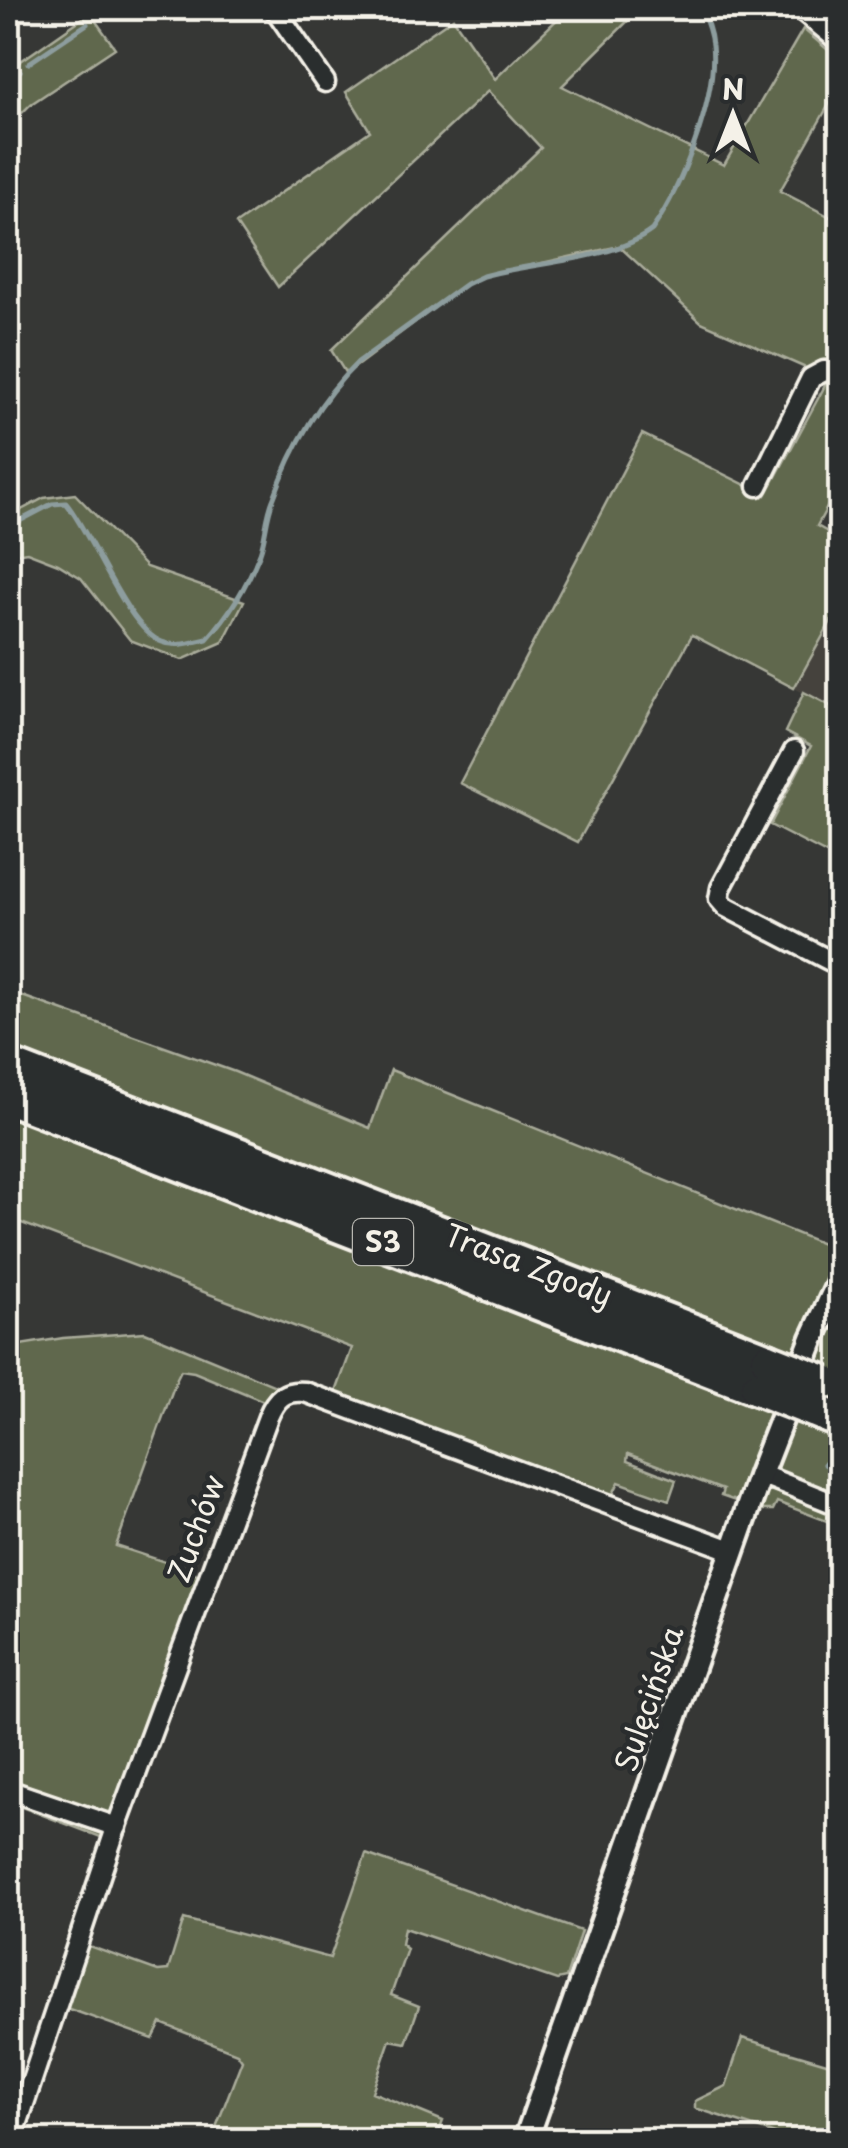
<svg xmlns="http://www.w3.org/2000/svg" width="848" height="2148" font-family="'Playpen Sans',sans-serif">
<style>
.built{fill:#45433d}
.green{fill:#61684e;stroke:#aaac9b;stroke-width:2.5}
.lines{fill:none;stroke-linecap:round;stroke-linejoin:round}
.stream{stroke:#8d9d9e;stroke-width:5}
.minor-casing{stroke:#f4f1e8;stroke-width:25}
.tertiary-casing{stroke:#f4f1e8;stroke-width:30}
.motorway-casing{stroke:#f4f1e8;stroke-width:40}
.minor{stroke:#2a2d2e;stroke-width:18}
.tertiary{stroke:#2a2d2e;stroke-width:22}
.motorway{stroke:#2a2d2e;stroke-width:32}
.motorway-bridge-casing{stroke:#f4f1e8;stroke-width:40;stroke-linecap:butt}
.motorway-bridge{stroke:#2a2d2e;stroke-width:32}
.labels{text-anchor:middle;stroke-width:9;stroke-linejoin:round;paint-order:stroke}
.shield{fill:#2a2d2e;stroke:#b7b6b0;stroke-width:2.5}
.shield-label{font-size:28px;font-weight:bold;fill:#f4f1e8}
.street-label{font-size:30px;fill:#f4f1e8;stroke:#2a2d2e}
</style>
<rect width="100%" height="100%" fill="#363735"/>
<filter id="ink" filterUnits="userSpaceOnUse"><feTurbulence type="fractalNoise" baseFrequency=".01" numOctaves="2"/><feDisplacementMap in="SourceGraphic" scale="20" xChannelSelector="R" yChannelSelector="G"/><feConvolveMatrix kernelMatrix="1 2 1 2 8 2 1 2 1" color-interpolation-filters="sRGB"/></filter>
<g filter="url(#ink)">
<!-- built -->
<path class="built" d="M 840,605 L 840,711 L 794,688 Z"/>
<!-- green -->
<path class="green" d="M 569,8 L 641,8 L 562,86 L 724,165 L 803,29 L 840,60 L 840,85 L 780,191 L 840,222 L 840,353 L 837,359 L 821,360 L 808,369 L 701,322 L 619,246 L 482,276 L 466,284 L 346,374 L 331,350 L 541,148 L 488,91 L 278,287 L 236,224 L 370,131 L 346,92 L 453,18 L 495,79 Z
M 90,13 L 115,48 L 31,104 L 8,127 L 8,70 Z
M 828,380 L 840,385 L 840,483 L 817,526 L 840,539 L 840,605 L 794,688 L 692,635 L 578,842 L 460,783 L 642,434 L 766,495 Z
M 75,494 L 146,567 L 244,601 L 223,642 L 182,660 L 130,640 L 81,578 L 58,564 L 27,552 L 8,555 L 8,517 L 44,498 Z
M 804,692 L 840,711 L 840,861 L 770,825 L 811,746 L 785,732 Z
M 8,991 L 235,1072 L 370,1128 L 391,1070 L 825,1245 L 840,1216 L 840,1526 L 777,1502 L 773,1510 L 761,1510 L 721,1496 L 723,1490 L 628,1454 L 627,1461 L 676,1480 L 669,1500 L 619,1482 L 611,1498 L 332,1403 L 352,1348 L 8,1218 Z
M 145,1332 L 283,1389 L 266,1402 L 194,1372 L 181,1370 L 177,1378 L 116,1546 L 193,1571 L 206,1582 L 111,1841 L 8,1802 L 8,1347 L 63,1338 Z
M 366,1854 L 581,1931 L 566,1978 L 557,1980 L 404,1928 L 401,1944 L 407,1949 L 391,1995 L 419,2006 L 406,2043 L 390,2040 L 372,2092 L 443,2121 L 436,2140 L 245,2140 L 215,2130 L 242,2060 L 237,2053 L 161,2023 L 153,2039 L 55,2004 L 75,1941 L 158,1971 L 168,1970 L 184,1919 L 330,1958 Z
M 742,2038 L 840,2067 L 840,2140 L 794,2140 L 695,2108 L 695,2101 L 726,2086 Z"/>
<g class="lines">
<!-- stream -->
<path class="stream" d="M 29,63 L 87,24
M 8,80 L 20,71
M 8,527 L 52,504 L 66,503 C 92,534 127,629 162,642 C 176,648 193,642 207,639 C 229,615 248,583 260,553 C 266,536 266,517 273,500 C 291,450 319,400 358,362 L 466,284 L 483,276 C 531,262 613,261 652,230 C 681,188 718,97 712,45 C 711,32 706,20 701,8
M 824,1464 L 840,1471"/>
<defs>
<path id="minor" d="M 274,8 L 325,82
M 799,8 L 840,42
M 758,486 L 811,378 L 824,371 L 840,373
M 794,751 L 721,888 L 719,899 L 726,907 L 840,966
M 760,1474 L 840,1506
M 8,1790 L 117,1827
M 12,2140 L 114,1834 L 268,1417 C 276,1398 284,1390 305,1392 L 734,1551"/>
<path id="tertiary" d="M 526,2140 L 760,1474 L 813,1338 L 840,1280"/>
<path id="motorway" d="M 8,1065 L 768,1360
M 8,1097 L 757,1388
M 813,1410 L 840,1421"/>
</defs>
<!-- minor casing -->
<use href="#minor" class="minor-casing"/>
<!-- tertiary casing -->
<use href="#tertiary" class="tertiary-casing"/>
<!-- motorway casing -->
<use href="#motorway" class="motorway-casing"/>
<!-- minor -->
<use href="#minor" class="minor"/>
<!-- tertiary -->
<use href="#tertiary" class="tertiary"/>
<!-- motorway -->
<use href="#motorway" class="motorway"/>
<defs>
<path id="motorway-bridge" d="M 768,1360 L 824,1382
M 757,1388 L 813,1410"/>
</defs>
<!-- motorway-bridge casing -->
<use href="#motorway-bridge" class="motorway-bridge-casing"/>
<!-- motorway-bridge -->
<use href="#motorway-bridge" class="motorway-bridge"/>
</g>
</g>
<g class="labels">
<!-- shield labels -->
<rect class="shield" x="353" y="1219" width="60" height="46" rx="8"/>
<g class="shield-label">
<text x="383" y="1252">S3</text>
</g>
<!-- street labels -->
<g class="street-label">
<text transform="translate(528 1266) rotate(21)" y="10">Trasa Zgody</text>
<text transform="translate(197 1529) rotate(-70)" y="10">Zuchów</text>
<text transform="translate(650 1699) rotate(-71)" y="10">Sulęcińska</text>
</g>
</g>
<!-- margin -->
<rect width="848" height="2148" fill="none" stroke="#2a2d2e" stroke-width="40"/>
<rect x="20" y="20" width="808" height="2108" fill="none" stroke="#f4f1e8" stroke-width="4" filter="url(#ink)"/>
<!-- north arrow -->
<g transform="translate(733 115)" stroke="#2a2d2e" stroke-width="8" paint-order="stroke">
<path d="M0-8L18 38L0 25L-18 38Z" fill="#f4f1e8"/>
<text y="-15" font-size="28" font-weight="bold" text-anchor="middle" fill="#f4f1e8">N</text>
</g>
</svg>
